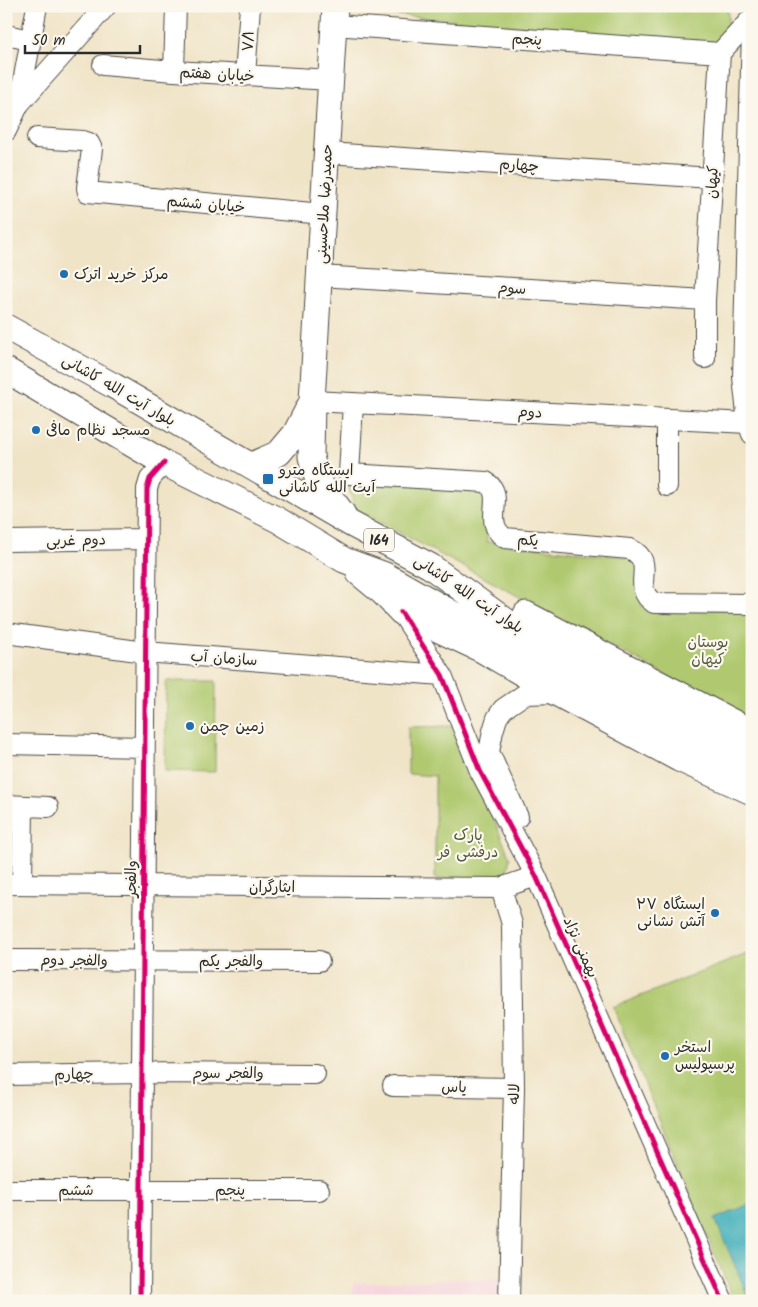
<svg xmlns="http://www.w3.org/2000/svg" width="758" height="1307" font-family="Kalam,'Playpen Sans Arabic',sans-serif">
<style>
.built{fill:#f5cfda}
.green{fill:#b0c96f;stroke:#6e7a4d}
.water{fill:#3eaeba;stroke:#346c72}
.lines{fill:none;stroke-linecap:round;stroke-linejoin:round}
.minor-casing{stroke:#494742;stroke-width:22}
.major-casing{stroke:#494742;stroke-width:27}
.minor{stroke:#fff;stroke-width:20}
.major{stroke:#fff;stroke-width:25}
.cycleway-casing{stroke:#fbf7ec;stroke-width:8}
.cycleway{stroke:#d6006c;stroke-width:5}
.poi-dot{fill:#1f6fb2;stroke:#fbf7ec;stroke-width:2}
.labels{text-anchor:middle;stroke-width:4.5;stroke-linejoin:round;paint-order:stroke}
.shield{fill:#fbf7ec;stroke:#696865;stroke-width:1}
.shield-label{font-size:14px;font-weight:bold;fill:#2b2b2b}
.street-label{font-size:15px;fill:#2b2b2b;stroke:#fbf7ec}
.poi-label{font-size:15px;fill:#2b2b2b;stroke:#fbf7ec;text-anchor:start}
.park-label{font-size:15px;fill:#535a3f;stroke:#fbf7ec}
</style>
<rect width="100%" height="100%" fill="#fbf7ec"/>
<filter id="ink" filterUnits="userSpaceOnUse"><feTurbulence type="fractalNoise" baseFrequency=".02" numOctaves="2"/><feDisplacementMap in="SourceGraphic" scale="10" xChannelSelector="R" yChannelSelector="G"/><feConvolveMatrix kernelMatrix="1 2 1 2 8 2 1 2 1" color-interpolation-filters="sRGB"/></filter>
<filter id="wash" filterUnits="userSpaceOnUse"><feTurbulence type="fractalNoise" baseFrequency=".0096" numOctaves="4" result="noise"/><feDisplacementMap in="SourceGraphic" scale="20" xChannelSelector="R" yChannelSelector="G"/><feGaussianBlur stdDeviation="1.12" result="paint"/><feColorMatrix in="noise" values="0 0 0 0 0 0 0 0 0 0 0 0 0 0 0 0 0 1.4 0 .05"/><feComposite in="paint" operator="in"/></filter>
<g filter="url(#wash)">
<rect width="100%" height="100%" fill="#f0e4c7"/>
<!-- built -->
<path class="built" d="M 504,1278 L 503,1301 L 353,1301 L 353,1283 Z"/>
<!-- green -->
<path class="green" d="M 353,6 L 728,6 L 728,45 L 353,11 Z
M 346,480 L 486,489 L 487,542 L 637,558 L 642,607 L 752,610 L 752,721 L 355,509 Z
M 166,681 L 216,681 L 215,772 L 165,771 Z
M 451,726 L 471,765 L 510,858 L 507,871 L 496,879 L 435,879 L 435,776 L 408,774 L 408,727 Z
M 752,952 L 752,1301 L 734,1301 L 613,1007 Z"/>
<!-- water -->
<path class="water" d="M 752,1203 L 752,1301 L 750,1301 L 715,1219 Z"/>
</g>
<g filter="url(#ink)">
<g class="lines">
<defs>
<path id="minor" d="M 334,25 L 720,53
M 752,29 L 743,377 L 748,423 L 752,434
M 6,35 L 30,40
M 103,65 L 174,71 L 331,80
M 174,71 L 176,6
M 245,76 L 250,6
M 19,104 L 106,6
M 6,131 L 19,104 L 37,6
M 37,138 L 83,141 L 89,143 L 92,149 L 87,188 L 88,192 L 323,214
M 327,153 L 712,178
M 320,276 L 705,300
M 705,358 L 705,300 L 720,53 L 752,18
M 312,401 L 748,423
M 353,403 L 349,474 L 486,482 C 507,496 481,522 505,538 L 630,549 C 659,563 629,586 654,603 L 752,604
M 667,486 L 667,419
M 6,541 L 146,539
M 401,612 L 442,675 L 480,771 L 536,876 L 723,1301
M 6,633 L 145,652 L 442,675
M 6,744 L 144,747
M 6,805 L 48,807
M 518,817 L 489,752 L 493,731 L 497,718 L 503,709 L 525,694 L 556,693
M 6,884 L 501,888 L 536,876
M 22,884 L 23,806
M 501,888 L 512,924 L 514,1088 L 509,1301
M 6,960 L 319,961
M 6,1075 L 142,1073 L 315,1074
M 393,1086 L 514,1088
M 11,1190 L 319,1190
M 140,1301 L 147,489 L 150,479 L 164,463"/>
<path id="major" d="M 335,6 L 312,401 L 311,457 L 318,481 L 343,514
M 6,327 L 114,386 L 351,524 L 430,566 L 506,621 L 572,659 L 688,722 L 752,751
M 6,370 L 164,463 L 278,520 L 344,560 L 385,575 L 580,686 L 690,743 L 752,772
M 252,465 L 279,453 L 295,434 L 310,405
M 359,573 L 382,592 L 401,612 L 482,650 L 556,693 L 679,759 L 752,792
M 526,614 L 752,732"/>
</defs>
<!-- minor casing -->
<use href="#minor" class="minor-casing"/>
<!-- major casing -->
<use href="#major" class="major-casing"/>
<!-- minor -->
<use href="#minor" class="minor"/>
<!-- major -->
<use href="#major" class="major"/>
<defs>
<path id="cycleway" d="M 401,612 L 442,675 L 480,771 L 536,876 L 723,1301
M 140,1301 L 147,489 L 150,479 L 164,463"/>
</defs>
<!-- cycleway casing -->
<use href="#cycleway" class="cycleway-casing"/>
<!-- cycleway -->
<use href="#cycleway" class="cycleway"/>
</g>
</g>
<!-- markers -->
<g class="poi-dot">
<circle cx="64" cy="274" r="5"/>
<circle cx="36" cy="430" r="5"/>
<rect x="262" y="473" width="12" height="12" rx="2.5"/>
<circle cx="190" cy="726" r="5"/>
<circle cx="715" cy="913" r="5"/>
<circle cx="665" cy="1056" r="5"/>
</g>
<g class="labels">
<!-- shield labels -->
<rect class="shield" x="364" y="528.5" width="30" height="23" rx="4"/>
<g class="shield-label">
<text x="379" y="545">164</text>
</g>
<!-- street labels -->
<g class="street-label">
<text transform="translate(527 39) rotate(4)" y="5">پنجم</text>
<text transform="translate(248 41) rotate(-86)" y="5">۷/۱</text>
<text transform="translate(217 74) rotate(3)" y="5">خیابان هفتم</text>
<text transform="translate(519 165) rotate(4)" y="5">چهارم</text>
<text transform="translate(712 182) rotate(-87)" y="5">کیهان</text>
<text transform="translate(206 204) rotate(5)" y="5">خیابان ششم</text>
<text transform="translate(324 204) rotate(-87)" y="5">حمیدرضا ملاحسینی</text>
<text transform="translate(512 288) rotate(4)" y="5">سوم</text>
<text transform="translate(119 390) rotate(30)" y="5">بلوار آیت الله کاشانی</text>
<text transform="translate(530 412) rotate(3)" y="5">دوم</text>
<text transform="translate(76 540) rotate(-1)" y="5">دوم غربی</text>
<text transform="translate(528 540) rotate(5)" y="5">یکم</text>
<text transform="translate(469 594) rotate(34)" y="5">بلوار آیت الله کاشانی</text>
<text transform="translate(224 658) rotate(4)" y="5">سازمان آب</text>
<text transform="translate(131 879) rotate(-90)" y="5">والفجر</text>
<text x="272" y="892">ایثارگران</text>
<text transform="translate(581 947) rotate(66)" y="5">بهمنی نژاد</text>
<text transform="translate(74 960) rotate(1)" y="5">والفجر دوم</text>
<text x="231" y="966">والفجر یکم</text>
<text x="228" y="1078">والفجر سوم</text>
<text transform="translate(74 1074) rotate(-1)" y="5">چهارم</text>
<text transform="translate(454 1087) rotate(1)" y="5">یاس</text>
<text transform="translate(514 1094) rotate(-89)" y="5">لاله</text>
<text x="76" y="1195">ششم</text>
<text x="230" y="1195">پنجم</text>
</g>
<!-- poi labels -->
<g class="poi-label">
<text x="74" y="279">مرکز خرید اترک</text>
<text x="46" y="435">مسجد نظام مافی</text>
<text x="279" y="475">ایستگاه مترو<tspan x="279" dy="17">آیت الله کاشانی</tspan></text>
<text x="200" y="731">زمین چمن</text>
<text x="705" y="909" text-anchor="end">ایستگاه ۲۷<tspan x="705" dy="17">آتش نشانی</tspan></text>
<text x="675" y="1052">استخر<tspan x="675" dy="17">پرسپولیس</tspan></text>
</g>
<!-- park labels -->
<g class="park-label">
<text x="708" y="647">بوستان<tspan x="708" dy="17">کیهان</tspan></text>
<text x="468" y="840">پارک<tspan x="468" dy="17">درفشی فر</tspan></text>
</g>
</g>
<!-- margin -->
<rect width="758" height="1307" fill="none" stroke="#fbf7ec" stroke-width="25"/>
<!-- scale -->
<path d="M25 45v8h115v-8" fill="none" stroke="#2b2b2b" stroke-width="2.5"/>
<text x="32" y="45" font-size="15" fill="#2b2b2b" stroke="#fbf7ec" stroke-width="4" paint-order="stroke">50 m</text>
</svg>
